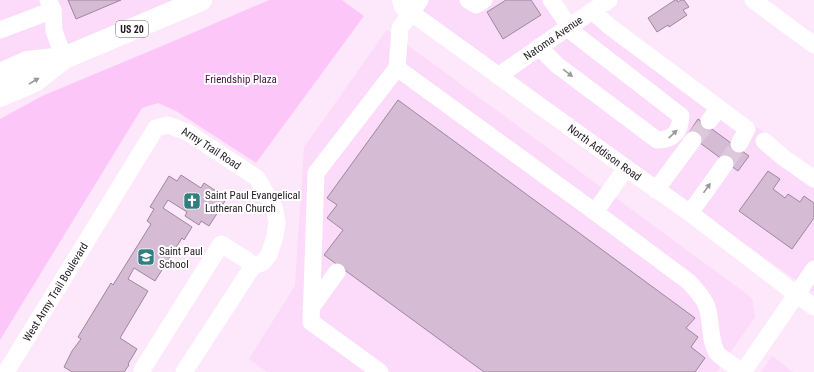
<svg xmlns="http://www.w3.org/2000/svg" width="814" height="372" font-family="'Roboto Condensed',sans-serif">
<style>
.built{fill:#fcdaf9}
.green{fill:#fcc7f8}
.building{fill:#d5bbd3;stroke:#9f869d}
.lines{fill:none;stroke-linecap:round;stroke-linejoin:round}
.minor-tunnel{stroke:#dcc8da;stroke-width:17;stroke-dasharray:17 8;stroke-linecap:butt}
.minor{stroke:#fff;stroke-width:17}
.major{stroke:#fff;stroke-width:22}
.oneway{fill:#9b979b}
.labels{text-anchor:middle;stroke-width:4;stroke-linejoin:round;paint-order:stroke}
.shield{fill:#fff;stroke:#645d64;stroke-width:1}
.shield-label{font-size:10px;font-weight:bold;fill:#211821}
.street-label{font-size:11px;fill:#211821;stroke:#fff}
.park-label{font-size:11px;fill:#4c104b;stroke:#fff}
.poi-label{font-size:11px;fill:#211821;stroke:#fff;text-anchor:start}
</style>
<rect width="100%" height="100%" fill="#fde7fb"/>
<!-- built -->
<path class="built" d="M 0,0 L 181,0 L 0,81 Z
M 412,0 L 555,0 L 570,23 L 501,68 L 419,8 Z
M 597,11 L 814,169 L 814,293 L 504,73 Z
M 387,30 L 752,298 L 755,317 L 717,372 L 267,372 L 249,359 L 295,286 L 304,147 Z
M 772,356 L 793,372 L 761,372 Z"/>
<!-- green -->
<path class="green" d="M 269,0 L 342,0 L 364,16 L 256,163 L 176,111 L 158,103 L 142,108 L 0,340 L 0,119 L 42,96 L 169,43 Z"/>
<!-- building -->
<path class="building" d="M 68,0 L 121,0 L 76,19 Z
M 506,0 L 531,0 L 541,15 L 503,39 L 487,12 Z
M 675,0 L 677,0 L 678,2 L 681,0 L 684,0 L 689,7 L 683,10 L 687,15 L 669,27 L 668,25 L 657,32 L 648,18 Z
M 398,100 L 695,318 L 686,328 L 698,337 L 691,347 L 705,358 L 695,372 L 484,372 L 324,255 L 343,230 L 327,218 L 337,205 L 327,198 Z
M 698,119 L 749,156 L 738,171 L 688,134 Z
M 768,171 L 780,179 L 773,189 L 785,198 L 788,194 L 800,202 L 804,196 L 814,203 L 814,218 L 792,249 L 739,211 Z
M 181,175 L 201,188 L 204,183 L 219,193 L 217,196 L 225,201 L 209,226 L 201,221 L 199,225 L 185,216 L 187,212 L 168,200 L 163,208 L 192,227 L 184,240 L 182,238 L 155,281 L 134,268 L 128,279 L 148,291 L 120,338 L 137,349 L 128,364 L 129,365 L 124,372 L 72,372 L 64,367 L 72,351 L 81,339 L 78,337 L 111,283 L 113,285 L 151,224 L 147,221 L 154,209 L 150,207 L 169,176 L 177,181 Z"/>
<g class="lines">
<!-- minor-tunnel -->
<path class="minor-tunnel" d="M 693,140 L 709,121
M 725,164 L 739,144"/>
<!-- minor -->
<g class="minor">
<path d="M 48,0 L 53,10 L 54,31 L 64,58"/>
<path d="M 468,0 L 476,5 L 484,0"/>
<path d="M 551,0 L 569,26"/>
<path d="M 753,0 L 814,45"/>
<path id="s1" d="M 402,6 L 626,168 L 690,213 L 796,294 L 814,307"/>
<path d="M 592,11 L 609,26 L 747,129 L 739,144"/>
<path d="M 0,30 L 53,10"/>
<path d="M 539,47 L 557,65 L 657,140 C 673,140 680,132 681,116 L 567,28"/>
<path d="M 397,68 L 595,212 L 626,168"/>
<path id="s2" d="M 498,76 L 567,28 L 609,0"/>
<path d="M 709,121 L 719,108"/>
<path d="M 764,141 L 784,158 L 814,179"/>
<path d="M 656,190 L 693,140"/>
<path d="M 595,212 L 689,282 C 695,289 704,298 707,307 C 712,322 709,340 717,353 C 721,358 737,368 743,372"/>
<path d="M 690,213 L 725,164"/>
<path d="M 311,308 L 337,272"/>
<path id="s3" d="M 6,372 L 156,128 L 168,125 L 187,132 L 257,178 L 274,207 L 277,222 L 275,236 L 269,255 L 262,263 L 253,266"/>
<path d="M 143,372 L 142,370 L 221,244 L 247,260 L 253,266 L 184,372"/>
<path d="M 380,372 L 311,322 L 316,173 L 397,68 L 400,28 L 420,0"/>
<path d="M 743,372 L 814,269"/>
</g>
<!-- major -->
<path class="major" d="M 403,0 L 412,13
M 0,74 L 27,62 L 64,58 L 201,0
M 0,96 L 35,81 L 64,58"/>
</g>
<!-- one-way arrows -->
<defs><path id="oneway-solid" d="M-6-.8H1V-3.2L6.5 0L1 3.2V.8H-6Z"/></defs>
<g class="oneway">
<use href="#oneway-solid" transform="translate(568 73) rotate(37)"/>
<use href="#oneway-solid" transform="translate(34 81) rotate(-31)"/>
<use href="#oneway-solid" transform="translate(673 134) rotate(-44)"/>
<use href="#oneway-solid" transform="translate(707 188) rotate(-54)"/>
</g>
<!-- icons -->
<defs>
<symbol id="church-square" viewBox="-11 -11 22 22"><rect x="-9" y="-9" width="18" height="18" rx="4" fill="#337c80" stroke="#fff"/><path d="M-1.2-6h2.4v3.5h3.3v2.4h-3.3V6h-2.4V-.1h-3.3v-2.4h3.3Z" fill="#fff"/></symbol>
<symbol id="school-square" viewBox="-11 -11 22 22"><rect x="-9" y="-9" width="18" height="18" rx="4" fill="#337c80" stroke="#fff"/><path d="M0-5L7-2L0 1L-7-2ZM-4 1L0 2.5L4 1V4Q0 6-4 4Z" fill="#fff"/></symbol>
</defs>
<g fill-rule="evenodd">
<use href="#church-square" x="182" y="191" width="20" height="20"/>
<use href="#school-square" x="136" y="247" width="20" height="20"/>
</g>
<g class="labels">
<!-- shield labels -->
<rect class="shield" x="116" y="21" width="32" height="16" rx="3"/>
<g class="shield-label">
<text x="132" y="33">US 20</text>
</g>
<!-- street labels -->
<g class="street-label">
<text dy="4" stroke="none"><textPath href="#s2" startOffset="67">Natoma Avenue</textPath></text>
<text dy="4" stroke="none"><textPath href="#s3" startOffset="348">Army Trail Road</textPath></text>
<text dy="4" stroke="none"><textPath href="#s1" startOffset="250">North Addison Road</textPath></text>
<text dy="4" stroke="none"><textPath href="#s3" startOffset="94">West Army Trail Boulevard</textPath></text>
</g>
<!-- park labels -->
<g class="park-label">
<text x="241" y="83">Friendship Plaza</text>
</g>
<!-- poi labels -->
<g class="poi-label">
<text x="205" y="199">Saint Paul Evangelical<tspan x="205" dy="13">Lutheran Church</tspan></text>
<text x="159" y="255">Saint Paul<tspan x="159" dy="13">School</tspan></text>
</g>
</g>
</svg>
